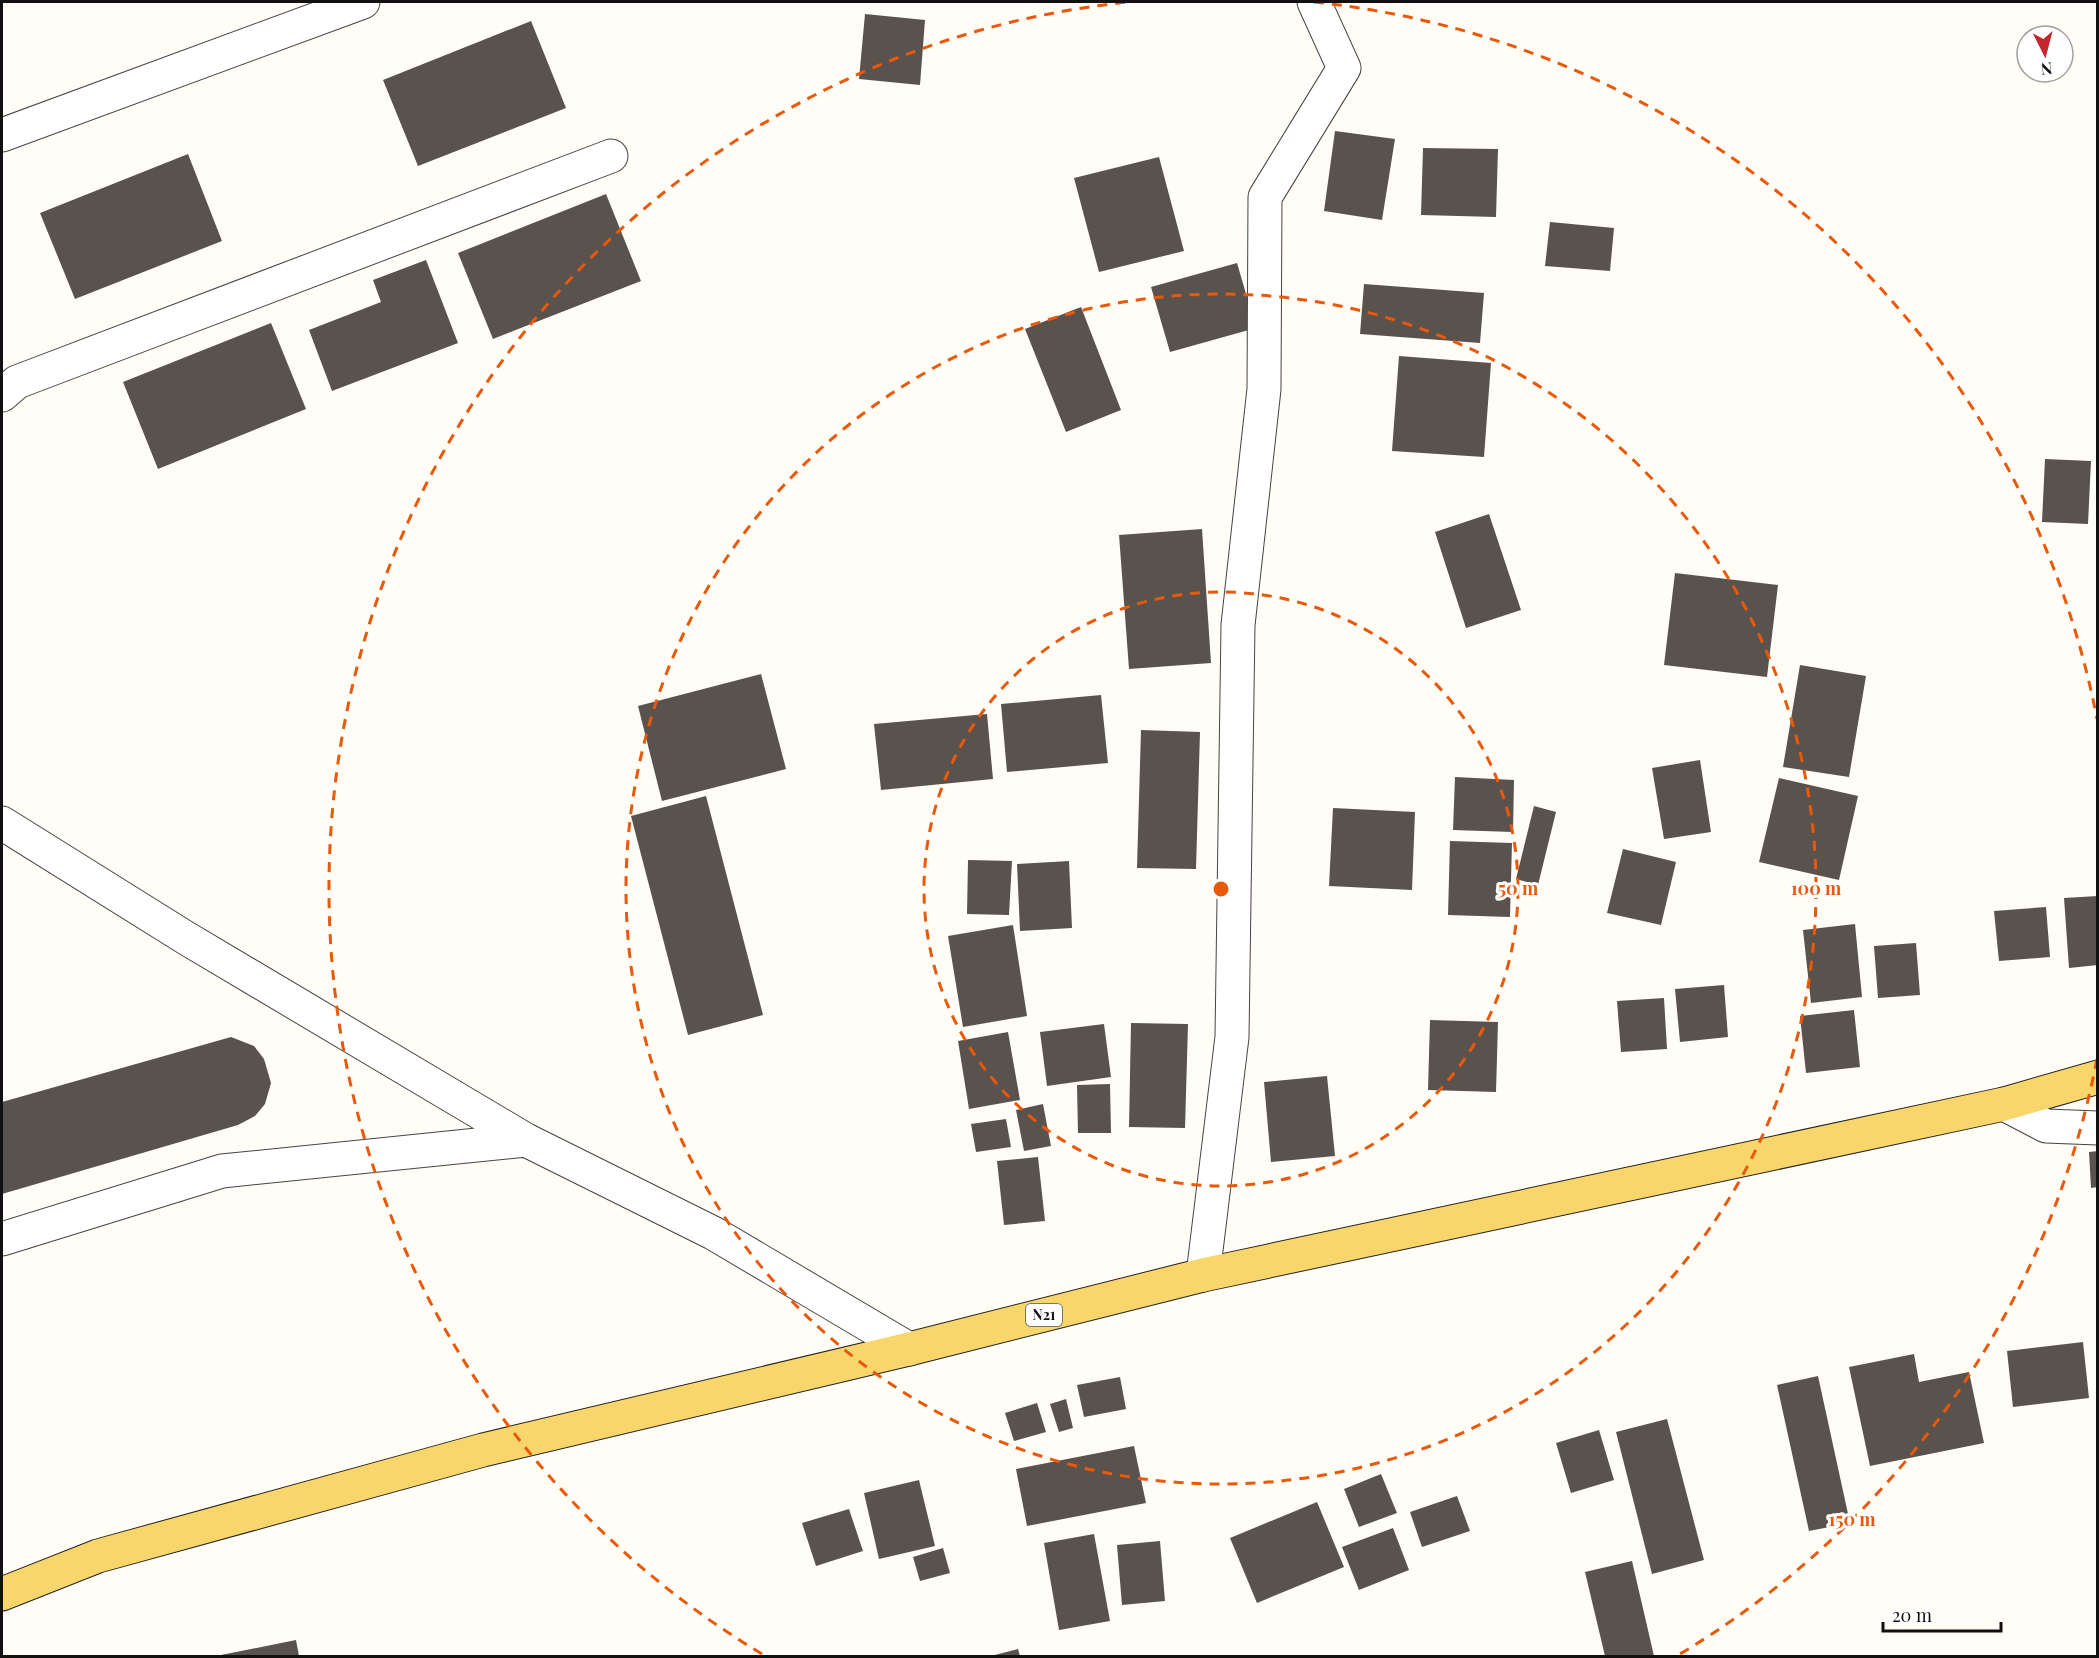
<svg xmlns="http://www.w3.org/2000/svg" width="2099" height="1658" font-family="'Playfair Display',serif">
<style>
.building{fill:#5a524d}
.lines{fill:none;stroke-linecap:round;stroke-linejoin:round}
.minor-casing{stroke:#444;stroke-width:35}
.major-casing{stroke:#222;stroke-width:35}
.minor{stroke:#fff;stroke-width:33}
.major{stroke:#f9d66b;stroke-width:33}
.ring{fill:none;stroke:#e8590c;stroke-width:3;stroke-dasharray:10 8}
.labels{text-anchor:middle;stroke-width:6;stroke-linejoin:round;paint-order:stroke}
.shield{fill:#fff;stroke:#585858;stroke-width:1.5}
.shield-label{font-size:14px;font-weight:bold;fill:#111}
.centre{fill:#e8590c;stroke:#fff;stroke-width:3}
.ring-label{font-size:18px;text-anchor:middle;font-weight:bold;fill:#e8590c;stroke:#fff;stroke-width:6;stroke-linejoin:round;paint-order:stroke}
</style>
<rect width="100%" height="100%" fill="#fffdf5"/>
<!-- building -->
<path class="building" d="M 865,14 L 925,20 L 920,85 L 859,79 Z
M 531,21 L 566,108 L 418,166 L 383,80 Z
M 1335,131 L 1395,139 L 1382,220 L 1324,211 Z
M 1423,148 L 1498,149 L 1496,217 L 1421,215 Z
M 188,154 L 222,241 L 75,299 L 40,213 Z
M 1159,157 L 1184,251 L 1099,272 L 1074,178 Z
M 606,194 L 641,281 L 493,339 L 458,253 Z
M 1550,222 L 1614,228 L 1610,271 L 1545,266 Z
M 426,260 L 458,343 L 332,391 L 309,330 L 381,302 L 373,280 Z
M 1237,263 L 1256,328 L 1170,352 L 1151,287 Z
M 1364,284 L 1484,293 L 1480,343 L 1360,334 Z
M 1081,307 L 1121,410 L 1066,432 L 1025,329 Z
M 271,323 L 306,409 L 158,469 L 123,382 Z
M 1399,356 L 1491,363 L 1484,457 L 1392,451 Z
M 2045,459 L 2091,461 L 2088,524 L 2042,522 Z
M 1489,514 L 1521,610 L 1466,628 L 1435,532 Z
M 1202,529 L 1211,663 L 1129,669 L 1119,535 Z
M 1675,573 L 1778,585 L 1767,677 L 1664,665 Z
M 1800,665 L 1866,676 L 1849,777 L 1783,767 Z
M 761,674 L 786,769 L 662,801 L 638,706 Z
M 1101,695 L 1108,763 L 1007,772 L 1001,704 Z
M 987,714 L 993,779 L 881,790 L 874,724 Z
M 1141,730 L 1200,732 L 1196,869 L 1137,868 Z
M 1700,760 L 1711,832 L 1664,839 L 1652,768 Z
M 1455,777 L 1514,780 L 1513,832 L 1453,830 Z
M 1779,778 L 1858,796 L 1839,880 L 1759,862 Z
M 706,796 L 763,1015 L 688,1035 L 631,816 Z
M 1534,806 L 1556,812 L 1538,885 L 1516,879 Z
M 1333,808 L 1415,812 L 1412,890 L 1329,886 Z
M 1450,841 L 1512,843 L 1510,917 L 1448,915 Z
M 1623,849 L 1676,862 L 1661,925 L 1607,913 Z
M 968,860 L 1012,861 L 1009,915 L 967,914 Z
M 1069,861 L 1072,928 L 1020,931 L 1017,864 Z
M 2098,896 L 2098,965 L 2069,968 L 2064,898 Z
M 2046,907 L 2050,957 L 1999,961 L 1994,911 Z
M 1855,924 L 1862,997 L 1811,1003 L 1803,930 Z
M 1013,925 L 1027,1016 L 963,1027 L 948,936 Z
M 1916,943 L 1920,995 L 1878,998 L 1874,946 Z
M 1724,985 L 1728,1037 L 1680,1042 L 1675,989 Z
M 1664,998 L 1667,1049 L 1621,1052 L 1617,1001 Z
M 1854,1010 L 1860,1067 L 1806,1073 L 1800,1016 Z
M 1430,1020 L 1498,1022 L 1496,1092 L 1428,1090 Z
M 1131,1023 L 1188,1024 L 1185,1128 L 1129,1127 Z
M 1104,1024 L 1111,1077 L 1047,1086 L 1040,1032 Z
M 1008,1032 L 1020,1100 L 969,1109 L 958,1041 Z
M 231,1037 L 254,1046 L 264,1059 L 271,1083 L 265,1104 L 255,1116 L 238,1125 L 2,1194 L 2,1102 Z
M 1327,1076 L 1335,1156 L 1271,1162 L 1264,1082 Z
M 1110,1084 L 1111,1133 L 1078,1133 L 1077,1085 Z
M 1043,1104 L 1051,1146 L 1024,1151 L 1016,1110 Z
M 1006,1119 L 1011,1147 L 976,1152 L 971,1124 Z
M 2098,1151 L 2098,1187 L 2091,1188 L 2089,1152 Z
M 1038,1157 L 1045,1221 L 1004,1225 L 997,1161 Z
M 2083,1342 L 2089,1398 L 2013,1407 L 2007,1351 Z
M 1914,1354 L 1919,1382 L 1969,1372 L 1984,1443 L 1870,1466 L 1849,1367 Z
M 1818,1376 L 1850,1523 L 1809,1531 L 1777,1385 Z
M 1120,1377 L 1126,1409 L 1084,1417 L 1077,1385 Z
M 1066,1399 L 1073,1428 L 1059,1432 L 1050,1404 Z
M 1037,1403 L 1046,1432 L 1014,1441 L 1005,1413 Z
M 1667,1419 L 1704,1560 L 1652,1574 L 1616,1432 Z
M 1599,1430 L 1614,1480 L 1571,1493 L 1556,1443 Z
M 1134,1446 L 1146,1503 L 1027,1526 L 1016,1469 Z
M 1381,1474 L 1397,1513 L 1359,1527 L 1344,1489 Z
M 919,1480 L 935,1546 L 879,1559 L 864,1493 Z
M 1457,1496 L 1470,1531 L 1422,1547 L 1410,1512 Z
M 1317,1502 L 1344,1567 L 1257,1603 L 1230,1538 Z
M 849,1509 L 863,1551 L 816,1566 L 802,1523 Z
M 1393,1528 L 1409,1570 L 1359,1590 L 1342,1547 Z
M 1094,1534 L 1110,1621 L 1059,1630 L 1044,1543 Z
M 1160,1541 L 1165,1601 L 1122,1605 L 1117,1545 Z
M 943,1548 L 950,1573 L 920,1581 L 913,1557 Z
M 1632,1561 L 1654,1656 L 1605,1656 L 1585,1572 Z
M 296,1640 L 299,1656 L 221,1656 L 221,1655 Z
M 1018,1649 L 1020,1656 L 991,1656 Z"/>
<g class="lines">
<defs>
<path id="minor" d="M 2,135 L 363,2
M 2,395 L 17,382 L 611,156
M 2,823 L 186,938 L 526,1140 L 713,1233 L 909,1349
M 2004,1104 L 2046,1126 L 2098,1128
M 2,1239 L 222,1171 L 526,1140
M 1203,1275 L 1232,1037 L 1238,625 L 1264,389 L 1265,197 L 1344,68 L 1314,2"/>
<path id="major" d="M 2,1594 L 98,1556 L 483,1450 L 909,1349 L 1203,1275 L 2004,1104 L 2098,1077"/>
</defs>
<!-- minor casing -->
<use href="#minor" class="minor-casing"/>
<!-- major casing -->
<use href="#major" class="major-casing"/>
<!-- minor -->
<use href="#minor" class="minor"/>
<!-- major -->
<use href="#major" class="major"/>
</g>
<!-- distance rings -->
<g class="ring">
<circle cx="1221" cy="889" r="297"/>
<circle cx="1221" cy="889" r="595"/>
<path d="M2097 1059A892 892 0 0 1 1680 1654M762 1654A892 892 0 0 1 1128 2M1314 2A892 892 0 0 1 2097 719"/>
</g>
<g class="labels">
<!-- shield labels -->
<rect class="shield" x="1026" y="1304" width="36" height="22" rx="4.5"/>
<g class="shield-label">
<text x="1044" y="1320">N21</text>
</g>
</g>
<circle cx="1221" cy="889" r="9" class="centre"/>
<g class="ring-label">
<text x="1518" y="895">50 m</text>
<text x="1816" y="895">100 m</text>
<text x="1852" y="1526">150 m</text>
</g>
<!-- border -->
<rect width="2099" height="1658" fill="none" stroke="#111111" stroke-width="6"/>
<!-- north arrow -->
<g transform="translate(2045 54) rotate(174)"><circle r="28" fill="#ffffff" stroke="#a0a0a0" stroke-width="1.5"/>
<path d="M0-4.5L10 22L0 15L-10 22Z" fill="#c4262e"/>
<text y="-9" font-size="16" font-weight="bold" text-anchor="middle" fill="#111111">N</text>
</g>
<!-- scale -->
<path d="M1883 1622v9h118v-9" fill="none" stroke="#111111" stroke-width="3"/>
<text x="1892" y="1622" font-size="18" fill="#111111" stroke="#ffffff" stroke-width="4.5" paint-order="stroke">20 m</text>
</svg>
